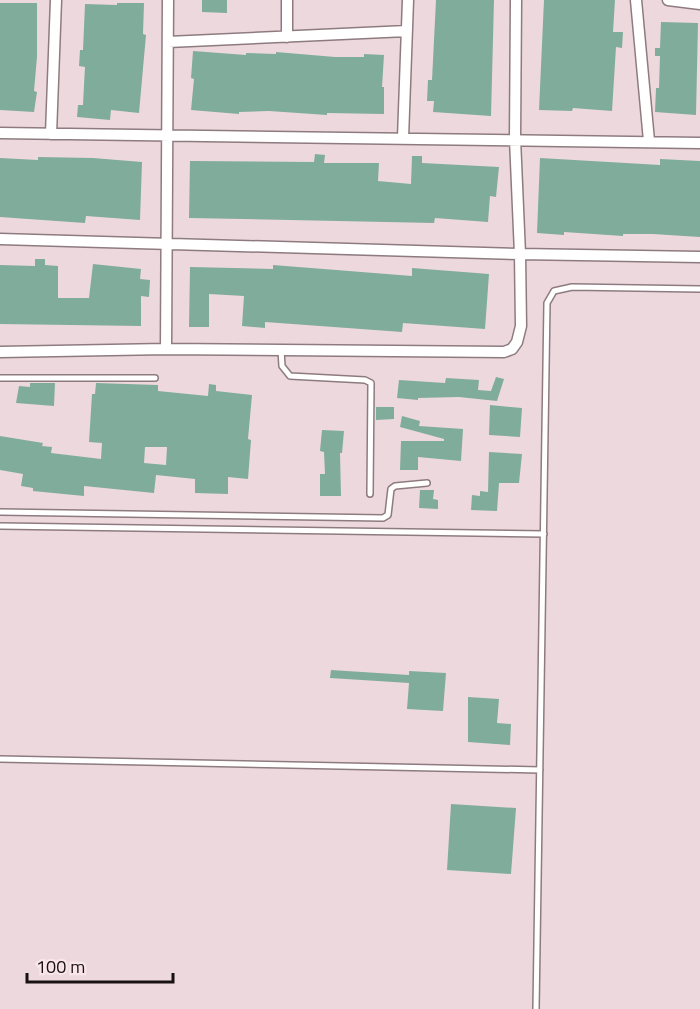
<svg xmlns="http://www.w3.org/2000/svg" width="700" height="1009" font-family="'Titillium Web',sans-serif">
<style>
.building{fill:#80ac9c;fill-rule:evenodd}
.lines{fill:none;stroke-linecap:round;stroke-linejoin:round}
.service-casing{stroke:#8d7b7f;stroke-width:8}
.minor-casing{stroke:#8d7b7f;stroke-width:13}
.service{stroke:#fff;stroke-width:5}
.minor{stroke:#fff;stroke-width:10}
</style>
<rect width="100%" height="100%" fill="#edd9dd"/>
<!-- building -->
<path class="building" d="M 202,0 L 227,0 L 227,13 L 202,12 Z
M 436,0 L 494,0 L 491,116 L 433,112 L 434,101 L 427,101 L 428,80 L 432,80 Z
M 544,0 L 615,0 L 613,32 L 623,32 L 622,48 L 616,47 L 612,111 L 573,108 L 572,111 L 539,110 Z
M 0,3 L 37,3 L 37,57 L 34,91 L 37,92 L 34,112 L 0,110 Z
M 117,3 L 144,3 L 143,34 L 146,35 L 139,113 L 111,110 L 110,120 L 77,117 L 78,105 L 83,105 L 84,85 L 85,67 L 79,66 L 80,50 L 83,50 L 85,4 L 117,5 Z
M 661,22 L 698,23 L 696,115 L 655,112 L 656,88 L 659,88 L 660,56 L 655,56 L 655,48 L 660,48 Z
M 193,51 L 246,55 L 246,53 L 276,54 L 276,52 L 335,57 L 364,57 L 364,54 L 384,55 L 382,87 L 384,87 L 384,114 L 327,113 L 327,115 L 269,111 L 239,112 L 239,114 L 191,110 L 194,79 L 191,78 Z
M 315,154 L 325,155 L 324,163 L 379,163 L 378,181 L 411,184 L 412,156 L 422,156 L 422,163 L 499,167 L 496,197 L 490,196 L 488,222 L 435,218 L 434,223 L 189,218 L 190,161 L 314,162 Z
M 38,157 L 93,158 L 142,162 L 140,220 L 86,216 L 85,223 L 0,217 L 0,158 L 38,160 Z
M 540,158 L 660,165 L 660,159 L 700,161 L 700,237 L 653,234 L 623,234 L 623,236 L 564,232 L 564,235 L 537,233 Z
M 35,259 L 45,259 L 45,265 L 58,266 L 58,298 L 89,298 L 93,264 L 141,269 L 140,279 L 150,280 L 149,297 L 141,296 L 141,326 L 0,324 L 0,265 L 35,266 Z
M 273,265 L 412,276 L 412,268 L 489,274 L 485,329 L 403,323 L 402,332 L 265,322 L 265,328 L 242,326 L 244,296 L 209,294 L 209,327 L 189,327 L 190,267 L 273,269 Z
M 496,377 L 504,379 L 497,401 L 459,397 L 418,398 L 418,400 L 397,398 L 399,380 L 445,383 L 446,378 L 479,380 L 478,390 L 491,391 Z
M 30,383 L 55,383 L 54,406 L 16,403 L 19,386 L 30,387 Z
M 96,383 L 158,385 L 158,391 L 208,396 L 209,384 L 216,385 L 216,391 L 252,395 L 248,439 L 251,440 L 248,479 L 228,477 L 228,494 L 195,493 L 195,479 L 156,475 L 154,493 L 84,486 L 84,496 L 33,491 L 33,488 L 21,486 L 23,474 L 0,470 L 0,436 L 43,443 L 42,446 L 52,447 L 51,453 L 101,459 L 102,443 L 89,442 L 92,394 L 95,394 ZM 145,447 L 167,447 L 166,465 L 144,463 Z
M 490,405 L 522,408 L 520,437 L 489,435 Z
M 376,407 L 394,407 L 394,419 L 376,420 Z
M 402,416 L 420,421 L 419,426 L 463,429 L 461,461 L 418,457 L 418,470 L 400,470 L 401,441 L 444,441 L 444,439 L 400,427 Z
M 322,430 L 344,431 L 342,453 L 340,453 L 341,496 L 320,496 L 320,474 L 325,474 L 324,452 L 320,451 Z
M 489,452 L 522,454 L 519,483 L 499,483 L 497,511 L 471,510 L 472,495 L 480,496 L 480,491 L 488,492 Z
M 420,490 L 434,490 L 433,499 L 438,500 L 438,509 L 419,508 Z
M 331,670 L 409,675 L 409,671 L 446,673 L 443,711 L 407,709 L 409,683 L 330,678 Z
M 468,697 L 499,699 L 497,723 L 511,724 L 510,745 L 468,742 Z
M 451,804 L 516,808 L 511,874 L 447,870 Z"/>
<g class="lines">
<defs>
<path id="service" d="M 281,350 L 282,366 L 290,376 L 365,380 L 371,383 L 370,494
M 0,378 L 155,378
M 0,512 L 383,518 L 388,515 L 391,489 L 395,486 L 427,483
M 0,526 L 544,534
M 0,759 L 540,770
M 536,1009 L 547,303 L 554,291 L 572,287 L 700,289"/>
<path id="minor" d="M 287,0 L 287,37
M 636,0 L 649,141
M 668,0 L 700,4
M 168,42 L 407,31
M 0,133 L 700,143
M 51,134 L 56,0
M 403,138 L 408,0
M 0,239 L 520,254 L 700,257
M 166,349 L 168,0
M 0,352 L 166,349 L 504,352 L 512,349 L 517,342 L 521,326 L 520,254 L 515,139 L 516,0"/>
</defs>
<!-- service casing -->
<use href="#service" class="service-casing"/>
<!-- minor casing -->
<use href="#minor" class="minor-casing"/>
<!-- service -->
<use href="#service" class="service"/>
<!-- minor -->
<use href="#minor" class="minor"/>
</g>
<!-- scale -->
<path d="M27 973v9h146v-9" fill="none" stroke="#181112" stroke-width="3"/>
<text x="36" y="973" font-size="18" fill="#181112" stroke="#fae6ea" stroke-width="4.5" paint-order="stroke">100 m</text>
</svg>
